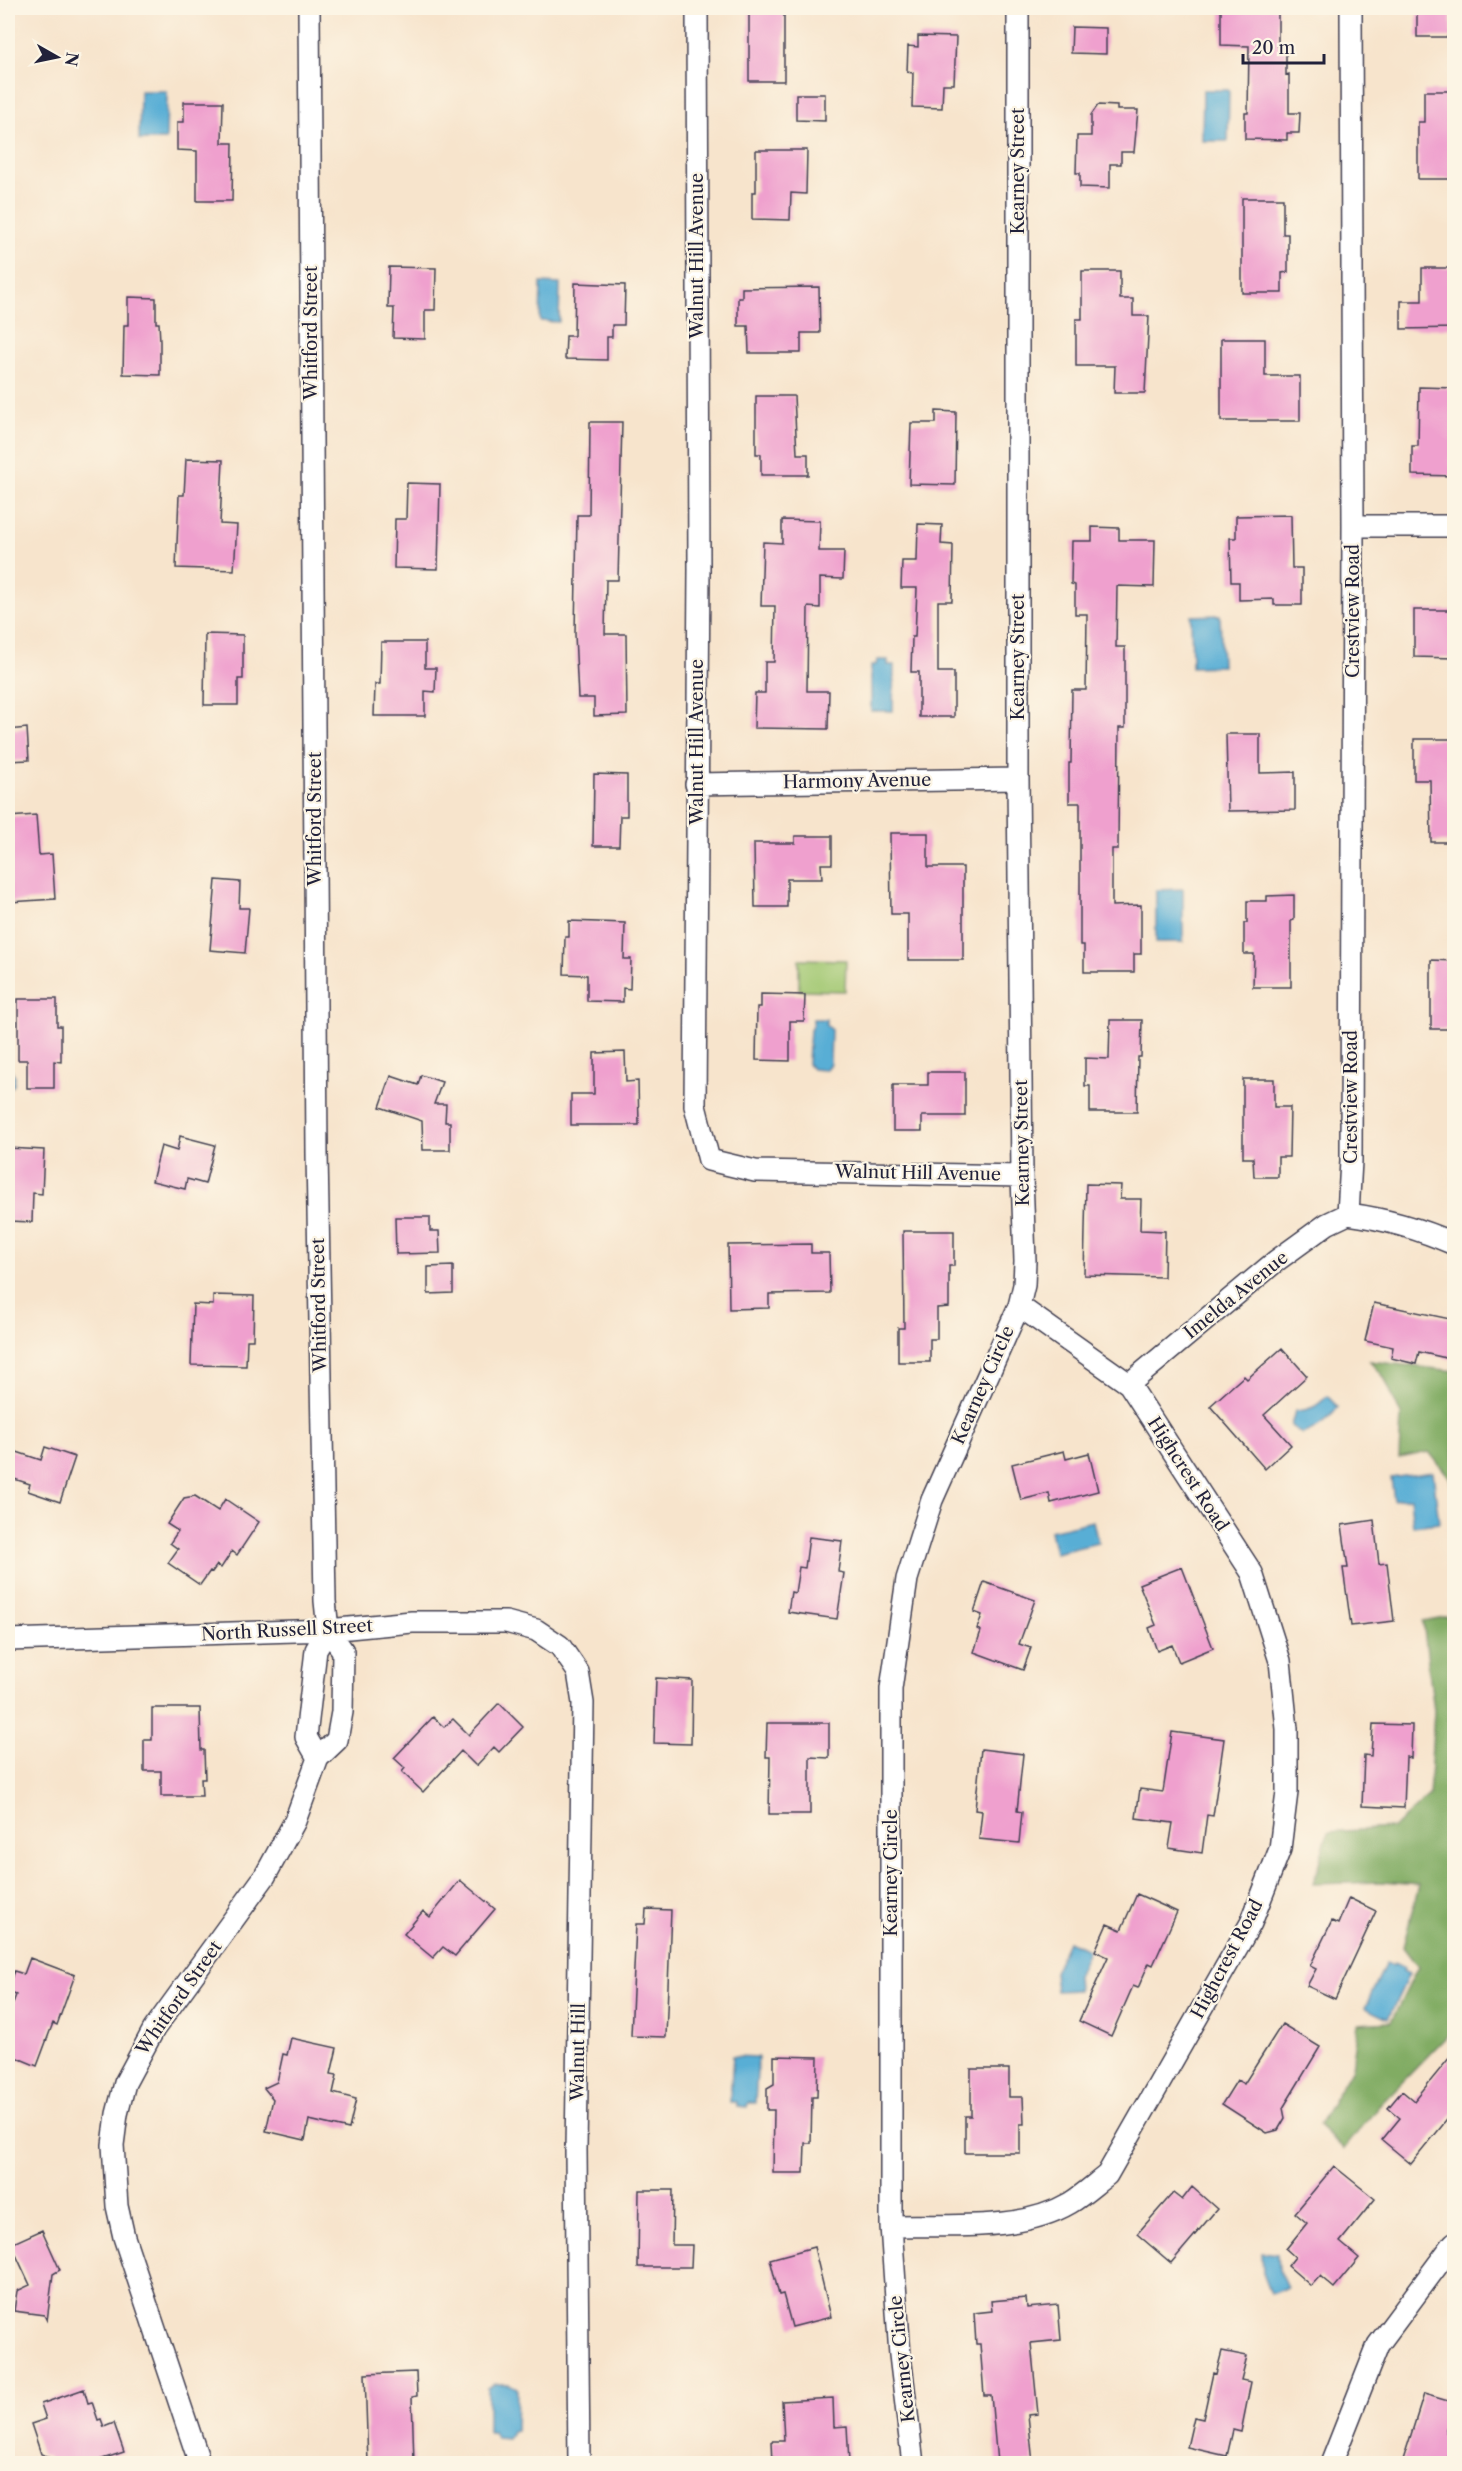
<svg xmlns="http://www.w3.org/2000/svg" width="1462" height="2471" font-family="'Libre Caslon Text',serif">
<style>
.green{fill:#a2c872;stroke:#627556;stroke-width:1.5}
.forest{fill:#81ac64;stroke:#526750;stroke-width:1.5}
.water{fill:#58aed5;stroke:#3d6888;stroke-width:1.5}
.building{fill:#efa0ce}
.lines{fill:none;stroke-linecap:round;stroke-linejoin:round}
.minor-casing{stroke:#423f51;stroke-width:24}
.minor{stroke:#fff;stroke-width:21}
.labels{text-anchor:middle;stroke-width:4.5;stroke-linejoin:round;paint-order:stroke}
.street-label{font-size:18px;fill:#22223b;stroke:#fcf5e5}
</style>
<rect width="100%" height="100%" fill="#fcf5e5"/>
<filter id="ink" filterUnits="userSpaceOnUse"><feTurbulence type="fractalNoise" baseFrequency=".0167" numOctaves="2"/><feDisplacementMap in="SourceGraphic" scale="12" xChannelSelector="R" yChannelSelector="G"/><feConvolveMatrix kernelMatrix="1 2 1 2 8 2 1 2 1" color-interpolation-filters="sRGB"/></filter>
<filter id="wash" filterUnits="userSpaceOnUse"><feTurbulence type="fractalNoise" baseFrequency=".008" numOctaves="4" result="noise"/><feDisplacementMap in="SourceGraphic" scale="24" xChannelSelector="R" yChannelSelector="G"/><feGaussianBlur stdDeviation="1.35" result="paint"/><feColorMatrix in="noise" values="0 0 0 0 0 0 0 0 0 0 0 0 0 0 0 0 0 1.4 0 .05"/><feComposite in="paint" operator="in"/></filter>
<g filter="url(#wash)">
<rect width="100%" height="100%" fill="#f7e4cc"/>
<!-- green -->
<path class="green" d="M 799,959 L 846,960 L 845,991 L 799,990 Z"/>
<!-- forest -->
<path class="forest" d="M 1370,1361 L 1454,1371 L 1454,1498 L 1450,1478 L 1429,1452 L 1399,1458 L 1401,1415 L 1384,1377 Z
M 1454,1615 L 1454,2029 L 1379,2106 L 1344,2149 L 1319,2125 L 1352,2068 L 1358,2024 L 1391,2022 L 1418,1967 L 1403,1947 L 1419,1885 L 1383,1882 L 1313,1884 L 1328,1832 L 1393,1828 L 1429,1796 L 1434,1711 L 1423,1621 Z"/>
<!-- water -->
<path class="water" d="M 1203,90 L 1229,90 L 1228,141 L 1202,141 Z
M 140,91 L 167,91 L 166,140 L 139,140 Z
M 541,283 L 560,284 L 559,322 L 540,321 Z
M 1220,615 L 1222,666 L 1192,667 L 1191,616 Z
M 877,660 L 888,660 L 888,665 L 894,665 L 893,711 L 871,711 L 871,665 L 876,665 Z
M 1183,889 L 1183,942 L 1156,942 L 1156,890 Z
M 813,1019 L 826,1019 L 826,1025 L 831,1029 L 830,1064 L 825,1070 L 812,1069 L 808,1064 L 810,1029 L 813,1024 Z
M 8,1065 L 15,1076 L 14,1085 L 8,1091 Z
M 1327,1396 L 1338,1407 C 1328,1421 1318,1428 1302,1434 L 1291,1426 L 1295,1411 C 1310,1410 1317,1407 1327,1396 Z
M 1433,1472 L 1439,1523 L 1413,1526 L 1410,1498 L 1394,1500 L 1391,1478 Z
M 1093,1521 L 1098,1543 L 1055,1553 L 1050,1531 Z
M 1068,1941 L 1088,1950 L 1077,1976 L 1078,1990 L 1056,1991 L 1054,1972 Z
M 1386,1963 L 1393,1966 L 1394,1963 L 1404,1968 L 1403,1971 L 1409,1974 L 1388,2019 L 1365,2008 Z
M 733,2056 L 758,2057 L 755,2103 L 748,2103 L 747,2107 L 737,2106 L 737,2102 L 730,2102 Z
M 1262,2252 L 1278,2254 L 1279,2270 L 1287,2287 L 1271,2294 L 1263,2273 Z
M 495,2384 L 509,2384 L 517,2388 L 516,2430 L 512,2431 L 508,2439 L 496,2438 L 493,2432 L 488,2432 L 488,2388 Z"/>
<g id="blocks">
<!-- building -->
<path class="building" d="M 749,8 L 784,8 L 784,81 L 749,81 Z
M 1221,8 L 1278,8 L 1278,46 L 1286,46 L 1286,75 L 1289,74 L 1289,113 L 1300,113 L 1299,133 L 1287,133 L 1287,140 L 1245,139 L 1245,113 L 1248,113 L 1249,46 L 1221,45 Z
M 1417,8 L 1451,8 L 1451,37 L 1417,37 Z
M 1072,27 L 1106,28 L 1106,54 L 1071,53 Z
M 918,36 L 956,37 L 954,84 L 943,84 L 942,108 L 912,107 L 913,73 L 907,72 L 908,46 L 918,47 Z
M 1424,91 L 1455,91 L 1455,152 L 1452,152 L 1452,179 L 1418,179 L 1418,122 L 1424,122 Z
M 796,94 L 825,94 L 825,121 L 796,120 Z
M 184,102 L 223,102 L 222,143 L 233,143 L 232,201 L 197,201 L 197,151 L 177,150 L 177,122 L 184,122 Z
M 1098,105 L 1117,106 L 1117,110 L 1138,110 L 1134,152 L 1121,152 L 1121,164 L 1110,164 L 1110,188 L 1080,187 L 1080,173 L 1076,173 L 1077,136 L 1091,136 L 1091,115 Z
M 756,150 L 807,150 L 806,194 L 791,193 L 790,220 L 752,219 L 752,192 L 756,192 Z
M 1242,198 L 1283,198 L 1283,234 L 1288,234 L 1288,272 L 1282,273 L 1282,293 L 1242,293 Z
M 389,267 L 436,268 L 435,310 L 425,310 L 425,339 L 393,338 L 394,308 L 388,308 Z
M 1422,268 L 1455,268 L 1455,328 L 1401,329 L 1401,301 L 1422,301 Z
M 1082,271 L 1120,271 L 1120,299 L 1133,299 L 1133,316 L 1149,316 L 1145,393 L 1114,393 L 1115,366 L 1076,366 L 1076,319 L 1082,319 Z
M 575,283 L 625,285 L 624,325 L 612,325 L 612,337 L 607,337 L 607,360 L 565,359 L 566,336 L 574,336 Z
M 819,287 L 820,333 L 801,333 L 801,353 L 749,353 L 748,326 L 738,326 L 738,298 L 742,298 L 742,288 Z
M 128,297 L 156,298 L 156,323 L 159,323 L 160,341 L 160,375 L 123,374 L 124,325 L 128,325 Z
M 1221,339 L 1265,339 L 1265,376 L 1300,376 L 1300,421 L 1221,421 Z
M 1419,387 L 1455,388 L 1455,476 L 1412,475 L 1412,446 L 1418,446 Z
M 756,396 L 794,396 L 797,454 L 808,454 L 808,475 L 761,475 L 761,454 L 756,454 Z
M 936,411 L 956,412 L 955,485 L 909,484 L 911,423 L 936,423 Z
M 590,422 L 622,422 L 618,580 L 606,580 L 605,634 L 626,634 L 627,715 L 594,716 L 594,698 L 578,698 L 575,634 L 577,515 L 589,515 Z
M 186,459 L 223,460 L 220,524 L 237,525 L 234,570 L 176,568 L 179,495 L 184,495 Z
M 407,483 L 440,484 L 438,569 L 394,568 L 395,519 L 406,519 Z
M 1291,515 L 1292,568 L 1302,568 L 1302,605 L 1274,605 L 1274,599 L 1239,600 L 1239,582 L 1231,582 L 1230,538 L 1236,538 L 1236,516 Z
M 782,520 L 820,521 L 819,551 L 844,551 L 843,579 L 820,578 L 820,608 L 808,607 L 807,691 L 829,691 L 828,729 L 754,728 L 755,693 L 765,693 L 765,662 L 774,662 L 775,606 L 761,606 L 763,542 L 782,543 Z
M 918,524 L 942,525 L 941,544 L 953,545 L 952,601 L 938,601 L 938,672 L 954,672 L 954,717 L 919,717 L 919,672 L 911,672 L 912,637 L 915,637 L 917,588 L 901,588 L 902,561 L 917,561 Z
M 1092,527 L 1119,528 L 1119,540 L 1155,540 L 1154,587 L 1117,586 L 1116,647 L 1125,647 L 1125,728 L 1119,728 L 1118,849 L 1112,849 L 1112,906 L 1141,905 L 1141,954 L 1134,954 L 1134,972 L 1084,972 L 1084,945 L 1080,945 L 1080,803 L 1069,803 L 1069,763 L 1071,763 L 1072,690 L 1086,690 L 1087,614 L 1075,614 L 1075,585 L 1071,584 L 1072,541 L 1092,541 Z
M 1414,610 L 1455,610 L 1455,658 L 1414,657 Z
M 205,634 L 243,635 L 243,679 L 238,679 L 238,705 L 204,705 Z
M 381,642 L 425,642 L 425,668 L 436,668 L 435,692 L 425,691 L 425,716 L 374,716 L 375,684 L 380,684 Z
M 27,728 L 29,760 L 8,761 L 8,730 Z
M 1226,734 L 1260,734 L 1260,773 L 1295,772 L 1295,810 L 1228,811 Z
M 1414,739 L 1455,739 L 1455,842 L 1431,842 L 1430,780 L 1414,780 Z
M 594,774 L 627,775 L 627,816 L 620,816 L 619,846 L 593,846 Z
M 36,815 L 39,855 L 52,854 L 55,899 L 10,902 L 8,817 Z
M 890,833 L 928,833 L 928,867 L 963,867 L 963,960 L 908,960 L 908,914 L 891,914 Z
M 795,836 L 832,836 L 832,864 L 821,864 L 822,879 L 787,879 L 787,907 L 755,907 L 754,843 L 795,843 Z
M 216,880 L 240,882 L 239,908 L 249,908 L 245,953 L 210,950 Z
M 1294,895 L 1294,920 L 1291,921 L 1291,987 L 1253,987 L 1254,954 L 1244,954 L 1244,923 L 1247,923 L 1247,901 L 1267,901 L 1267,896 Z
M 569,921 L 625,923 L 624,959 L 631,959 L 630,989 L 623,988 L 623,1002 L 587,1001 L 587,975 L 564,974 L 565,937 L 569,937 Z
M 1431,960 L 1455,961 L 1455,1029 L 1431,1029 Z
M 761,994 L 805,995 L 804,1021 L 790,1021 L 790,1061 L 756,1060 L 757,1007 L 761,1007 Z
M 18,999 L 57,999 L 57,1026 L 61,1026 L 61,1062 L 54,1061 L 54,1088 L 27,1088 L 27,1060 L 18,1060 Z
M 1110,1020 L 1142,1020 L 1141,1057 L 1138,1057 L 1137,1112 L 1090,1112 L 1090,1086 L 1085,1086 L 1085,1058 L 1109,1059 Z
M 625,1052 L 626,1082 L 638,1081 L 639,1125 L 571,1125 L 571,1094 L 594,1094 L 594,1053 Z
M 928,1072 L 965,1072 L 965,1116 L 922,1116 L 922,1131 L 893,1131 L 893,1085 L 928,1085 Z
M 421,1075 L 442,1082 L 434,1104 L 446,1104 L 445,1122 L 450,1122 L 450,1150 L 423,1150 L 422,1121 L 380,1107 L 391,1076 L 418,1085 Z
M 1243,1079 L 1274,1079 L 1274,1107 L 1290,1107 L 1289,1157 L 1278,1157 L 1278,1177 L 1254,1177 L 1253,1158 L 1243,1158 Z
M 180,1136 L 215,1145 L 205,1184 L 187,1179 L 185,1189 L 152,1181 L 161,1146 L 177,1151 Z
M 8,1148 L 44,1150 L 42,1194 L 33,1193 L 32,1222 L 8,1221 Z
M 1086,1184 L 1121,1185 L 1120,1199 L 1141,1199 L 1140,1230 L 1165,1231 L 1164,1277 L 1084,1275 Z
M 395,1217 L 430,1217 L 430,1231 L 439,1231 L 440,1253 L 396,1254 Z
M 903,1231 L 954,1231 L 954,1266 L 949,1266 L 949,1307 L 937,1308 L 937,1339 L 930,1339 L 930,1362 L 898,1362 L 898,1328 L 904,1328 Z
M 811,1244 L 811,1253 L 829,1253 L 830,1293 L 769,1294 L 769,1308 L 729,1309 L 728,1245 Z
M 453,1266 L 453,1293 L 428,1294 L 428,1267 Z
M 213,1295 L 254,1296 L 253,1340 L 247,1340 L 246,1366 L 191,1365 L 193,1304 L 213,1305 Z
M 1374,1303 L 1455,1320 L 1455,1360 L 1419,1352 L 1416,1364 L 1391,1358 L 1393,1347 L 1365,1341 Z
M 1282,1348 L 1307,1376 L 1264,1415 L 1291,1445 L 1265,1469 L 1210,1406 L 1244,1376 L 1247,1379 Z
M 45,1447 L 75,1457 L 60,1502 L 28,1491 L 30,1484 L 8,1477 L 8,1449 L 41,1460 Z
M 1064,1451 L 1066,1459 L 1089,1453 L 1098,1491 L 1051,1503 L 1049,1493 L 1021,1500 L 1012,1464 Z
M 195,1496 L 218,1511 L 225,1499 L 259,1522 L 237,1555 L 232,1551 L 221,1568 L 217,1565 L 212,1572 L 210,1571 L 200,1585 L 168,1563 L 178,1549 L 170,1543 L 178,1531 L 167,1524 L 184,1498 Z
M 1374,1520 L 1379,1564 L 1387,1563 L 1394,1621 L 1351,1626 L 1343,1568 L 1348,1568 L 1342,1525 Z
M 809,1537 L 842,1541 L 838,1572 L 844,1573 L 837,1619 L 788,1612 L 791,1592 L 795,1593 L 799,1567 L 805,1568 Z
M 1182,1567 L 1213,1648 L 1179,1662 L 1172,1645 L 1157,1651 L 1149,1628 L 1156,1625 L 1139,1584 Z
M 984,1582 L 1035,1600 L 1019,1644 L 1031,1648 L 1023,1670 L 974,1652 L 981,1631 L 977,1629 L 982,1615 L 974,1612 Z
M 656,1678 L 692,1680 L 691,1744 L 654,1743 Z
M 499,1703 L 523,1727 L 499,1752 L 494,1747 L 476,1766 L 461,1751 L 423,1792 L 402,1772 L 405,1768 L 394,1758 L 433,1717 L 444,1727 L 453,1719 L 469,1735 Z
M 152,1708 L 200,1708 L 201,1750 L 204,1750 L 205,1779 L 201,1779 L 202,1796 L 161,1796 L 161,1771 L 144,1771 L 144,1740 L 152,1740 Z
M 767,1723 L 829,1723 L 829,1758 L 810,1757 L 810,1814 L 769,1814 L 770,1757 L 766,1757 Z
M 1373,1724 L 1412,1725 L 1411,1758 L 1406,1757 L 1404,1808 L 1362,1806 L 1364,1755 L 1371,1756 Z
M 1172,1732 L 1224,1739 L 1213,1816 L 1207,1815 L 1202,1853 L 1169,1848 L 1173,1823 L 1136,1818 L 1140,1789 L 1163,1792 Z
M 981,1749 L 1023,1754 L 1017,1811 L 1022,1812 L 1019,1843 L 979,1839 L 982,1811 L 975,1810 Z
M 460,1880 L 495,1909 L 455,1956 L 443,1947 L 433,1958 L 404,1934 L 423,1911 L 430,1917 Z
M 1137,1894 L 1177,1912 L 1153,1965 L 1149,1963 L 1138,1988 L 1133,1986 L 1111,2036 L 1079,2021 L 1108,1957 L 1095,1951 L 1107,1924 L 1121,1930 Z
M 1349,1898 L 1376,1911 L 1335,1999 L 1307,1986 L 1316,1969 L 1310,1966 L 1332,1921 L 1338,1924 Z
M 646,1909 L 671,1910 L 666,2037 L 631,2036 L 636,1924 L 645,1924 Z
M 30,1958 L 75,1975 L 57,2025 L 53,2023 L 37,2066 L 8,2054 L 8,2017 L 16,1995 L 8,1992 L 8,1987 L 14,1971 L 24,1974 Z
M 1282,2024 L 1320,2047 L 1283,2108 L 1285,2118 L 1278,2130 L 1267,2133 L 1222,2104 L 1237,2080 L 1244,2084 Z
M 291,2038 L 337,2048 L 331,2074 L 337,2075 L 333,2093 L 356,2099 L 349,2129 L 309,2120 L 305,2140 L 266,2131 L 273,2099 L 264,2088 L 277,2082 L 283,2054 L 287,2055 Z
M 1455,2051 L 1455,2110 L 1411,2164 L 1382,2140 L 1400,2118 L 1388,2108 L 1402,2091 L 1414,2101 Z
M 774,2056 L 818,2057 L 817,2097 L 812,2097 L 811,2143 L 805,2143 L 804,2173 L 773,2173 L 774,2110 L 767,2110 L 767,2088 L 774,2084 Z
M 971,2069 L 1009,2069 L 1009,2097 L 1023,2097 L 1024,2124 L 1020,2124 L 1020,2153 L 965,2153 L 965,2116 L 971,2116 Z
M 1334,2166 L 1375,2199 L 1340,2242 L 1359,2258 L 1334,2288 L 1320,2276 L 1311,2286 L 1288,2266 L 1295,2257 L 1286,2249 L 1307,2223 L 1295,2213 Z
M 1192,2187 L 1217,2209 L 1171,2263 L 1137,2234 L 1173,2193 L 1182,2200 Z
M 639,2190 L 673,2190 L 672,2245 L 692,2245 L 691,2267 L 638,2267 Z
M 42,2230 L 60,2270 L 53,2274 L 47,2321 L 44,2315 L 14,2311 L 17,2291 L 30,2285 L 11,2244 Z
M 814,2247 L 831,2317 L 792,2327 L 783,2294 L 779,2295 L 770,2259 Z
M 1026,2298 L 1027,2308 L 1058,2305 L 1061,2340 L 1031,2343 L 1038,2414 L 1028,2415 L 1033,2463 L 997,2463 L 991,2395 L 984,2395 L 980,2344 L 976,2344 L 974,2313 L 992,2311 L 991,2301 Z
M 1222,2351 L 1247,2356 L 1241,2380 L 1251,2382 L 1241,2432 L 1233,2430 L 1227,2456 L 1187,2447 L 1194,2417 L 1203,2419 L 1213,2373 L 1216,2374 Z
M 416,2372 L 417,2396 L 412,2397 L 414,2463 L 368,2463 L 365,2374 Z
M 84,2389 L 88,2403 L 92,2402 L 98,2420 L 101,2419 L 104,2427 L 114,2423 L 124,2452 L 90,2463 L 51,2463 L 49,2457 L 41,2454 L 31,2424 L 46,2419 L 41,2404 Z
M 1424,2394 L 1455,2403 L 1446,2432 L 1455,2436 L 1446,2463 L 1402,2463 Z
M 833,2398 L 834,2427 L 847,2426 L 849,2463 L 773,2463 L 772,2441 L 784,2441 L 782,2401 Z"/>
</g>
</g>
<g filter="url(#ink)">
<use href="#blocks" fill-opacity="0" stroke="#423f51" stroke-width="1.5"/>
<g class="lines">
<defs>
<path id="minor" d="M 697,8 L 699,569 L 695,1106 L 709,1160 L 755,1171 L 1022,1176
M 1353,526 L 1454,526
M 696,784 L 1018,779
M 1348,1214 L 1351,1161 L 1353,526 L 1351,8
M 1348,1214 C 1386,1219 1420,1229 1454,1244
M 1129,1384 L 1276,1261 L 1327,1224 L 1348,1214
M 8,1640 L 328,1630 L 412,1622 L 506,1622 L 536,1630 L 560,1646 L 578,1672 L 583,1703 L 576,2150 L 579,2464
M 318,1758 L 306,1737 L 316,1650 L 328,1630
M 891,2226 C 947,2224 1019,2233 1070,2203 C 1083,2195 1095,2184 1107,2175 L 1251,1923 L 1280,1849 L 1287,1792 L 1287,1729 L 1280,1661 L 1252,1573 L 1129,1384 L 1019,1306
M 200,2464 L 124,2237 L 117,2206 L 113,2145 L 117,2114 L 125,2083 L 154,2029 L 265,1876 L 295,1821 L 318,1758 L 337,1740 L 342,1712 L 343,1651 L 328,1630 L 325,1601 L 317,1154 L 309,8
M 913,2464 L 900,2355 L 891,2226 L 891,1689 L 907,1579 L 932,1500 L 1019,1306 L 1024,1285 L 1025,1261 L 1022,1176 L 1018,779 L 1018,8
M 1331,2464 L 1378,2345 L 1454,2243"/>
</defs>
<!-- minor casing -->
<use href="#minor" class="minor-casing"/>
<!-- minor -->
<use href="#minor" class="minor"/>
</g>
</g>
<g class="labels">
<!-- street labels -->
<g class="street-label">
<text transform="translate(1018 171) rotate(-90)" y="6">Kearney Street</text>
<text transform="translate(697 256) rotate(-90)" y="6">Walnut Hill Avenue</text>
<text transform="translate(311 333) rotate(-90)" y="6">Whitford Street</text>
<text transform="translate(1353 611) rotate(-90)" y="6">Crestview Road</text>
<text transform="translate(1018 657) rotate(-90)" y="6">Kearney Street</text>
<text transform="translate(697 742) rotate(-90)" y="6">Walnut Hill Avenue</text>
<text transform="translate(857 781) rotate(-1)" y="6">Harmony Avenue</text>
<text transform="translate(315 819) rotate(-90)" y="6">Whitford Street</text>
<text transform="translate(1351 1097) rotate(-90)" y="6">Crestview Road</text>
<text transform="translate(1022 1143) rotate(-91)" y="6">Kearney Street</text>
<text transform="translate(918 1173) rotate(1)" y="6">Walnut Hill Avenue</text>
<text transform="translate(1236 1295) rotate(-39)" y="6">Imelda Avenue</text>
<text transform="translate(319 1305) rotate(-91)" y="6">Whitford Street</text>
<text transform="translate(983 1385) rotate(-66)" y="6">Kearney Circle</text>
<text transform="translate(1188 1474) rotate(57)" y="6">Highcrest Road</text>
<text transform="translate(287 1630) rotate(-3)" y="6">North Russell Street</text>
<text transform="translate(891 1873) rotate(-90)" y="6">Kearney Circle</text>
<text transform="translate(1227 1959) rotate(-62)" y="6">Highcrest Road</text>
<text transform="translate(179 1998) rotate(-55)" y="6">Whitford Street</text>
<text transform="translate(578 2052) rotate(-89)" y="6">Walnut Hill</text>
<text transform="translate(902 2359) rotate(-96)" y="6">Kearney Circle</text>
</g>
</g>
<!-- margin -->
<rect width="1462" height="2471" fill="none" stroke="#fcf5e5" stroke-width="30"/>
<!-- north arrow -->
<g transform="translate(57 57) rotate(99)" stroke="#fcf5e5" stroke-width="4.5" paint-order="stroke">
<path d="M0-4.5L10 22L0 15L-10 22Z" fill="#22223b"/>
<text y="-9" font-size="16" font-weight="bold" text-anchor="middle" fill="#22223b">N</text>
</g>
<!-- scale -->
<path d="M1243 54v9h81v-9" fill="none" stroke="#22223b" stroke-width="3"/>
<text x="1252" y="54" font-size="18" fill="#22223b" stroke="#fcf5e5" stroke-width="4.5" paint-order="stroke">20 m</text>
</svg>
